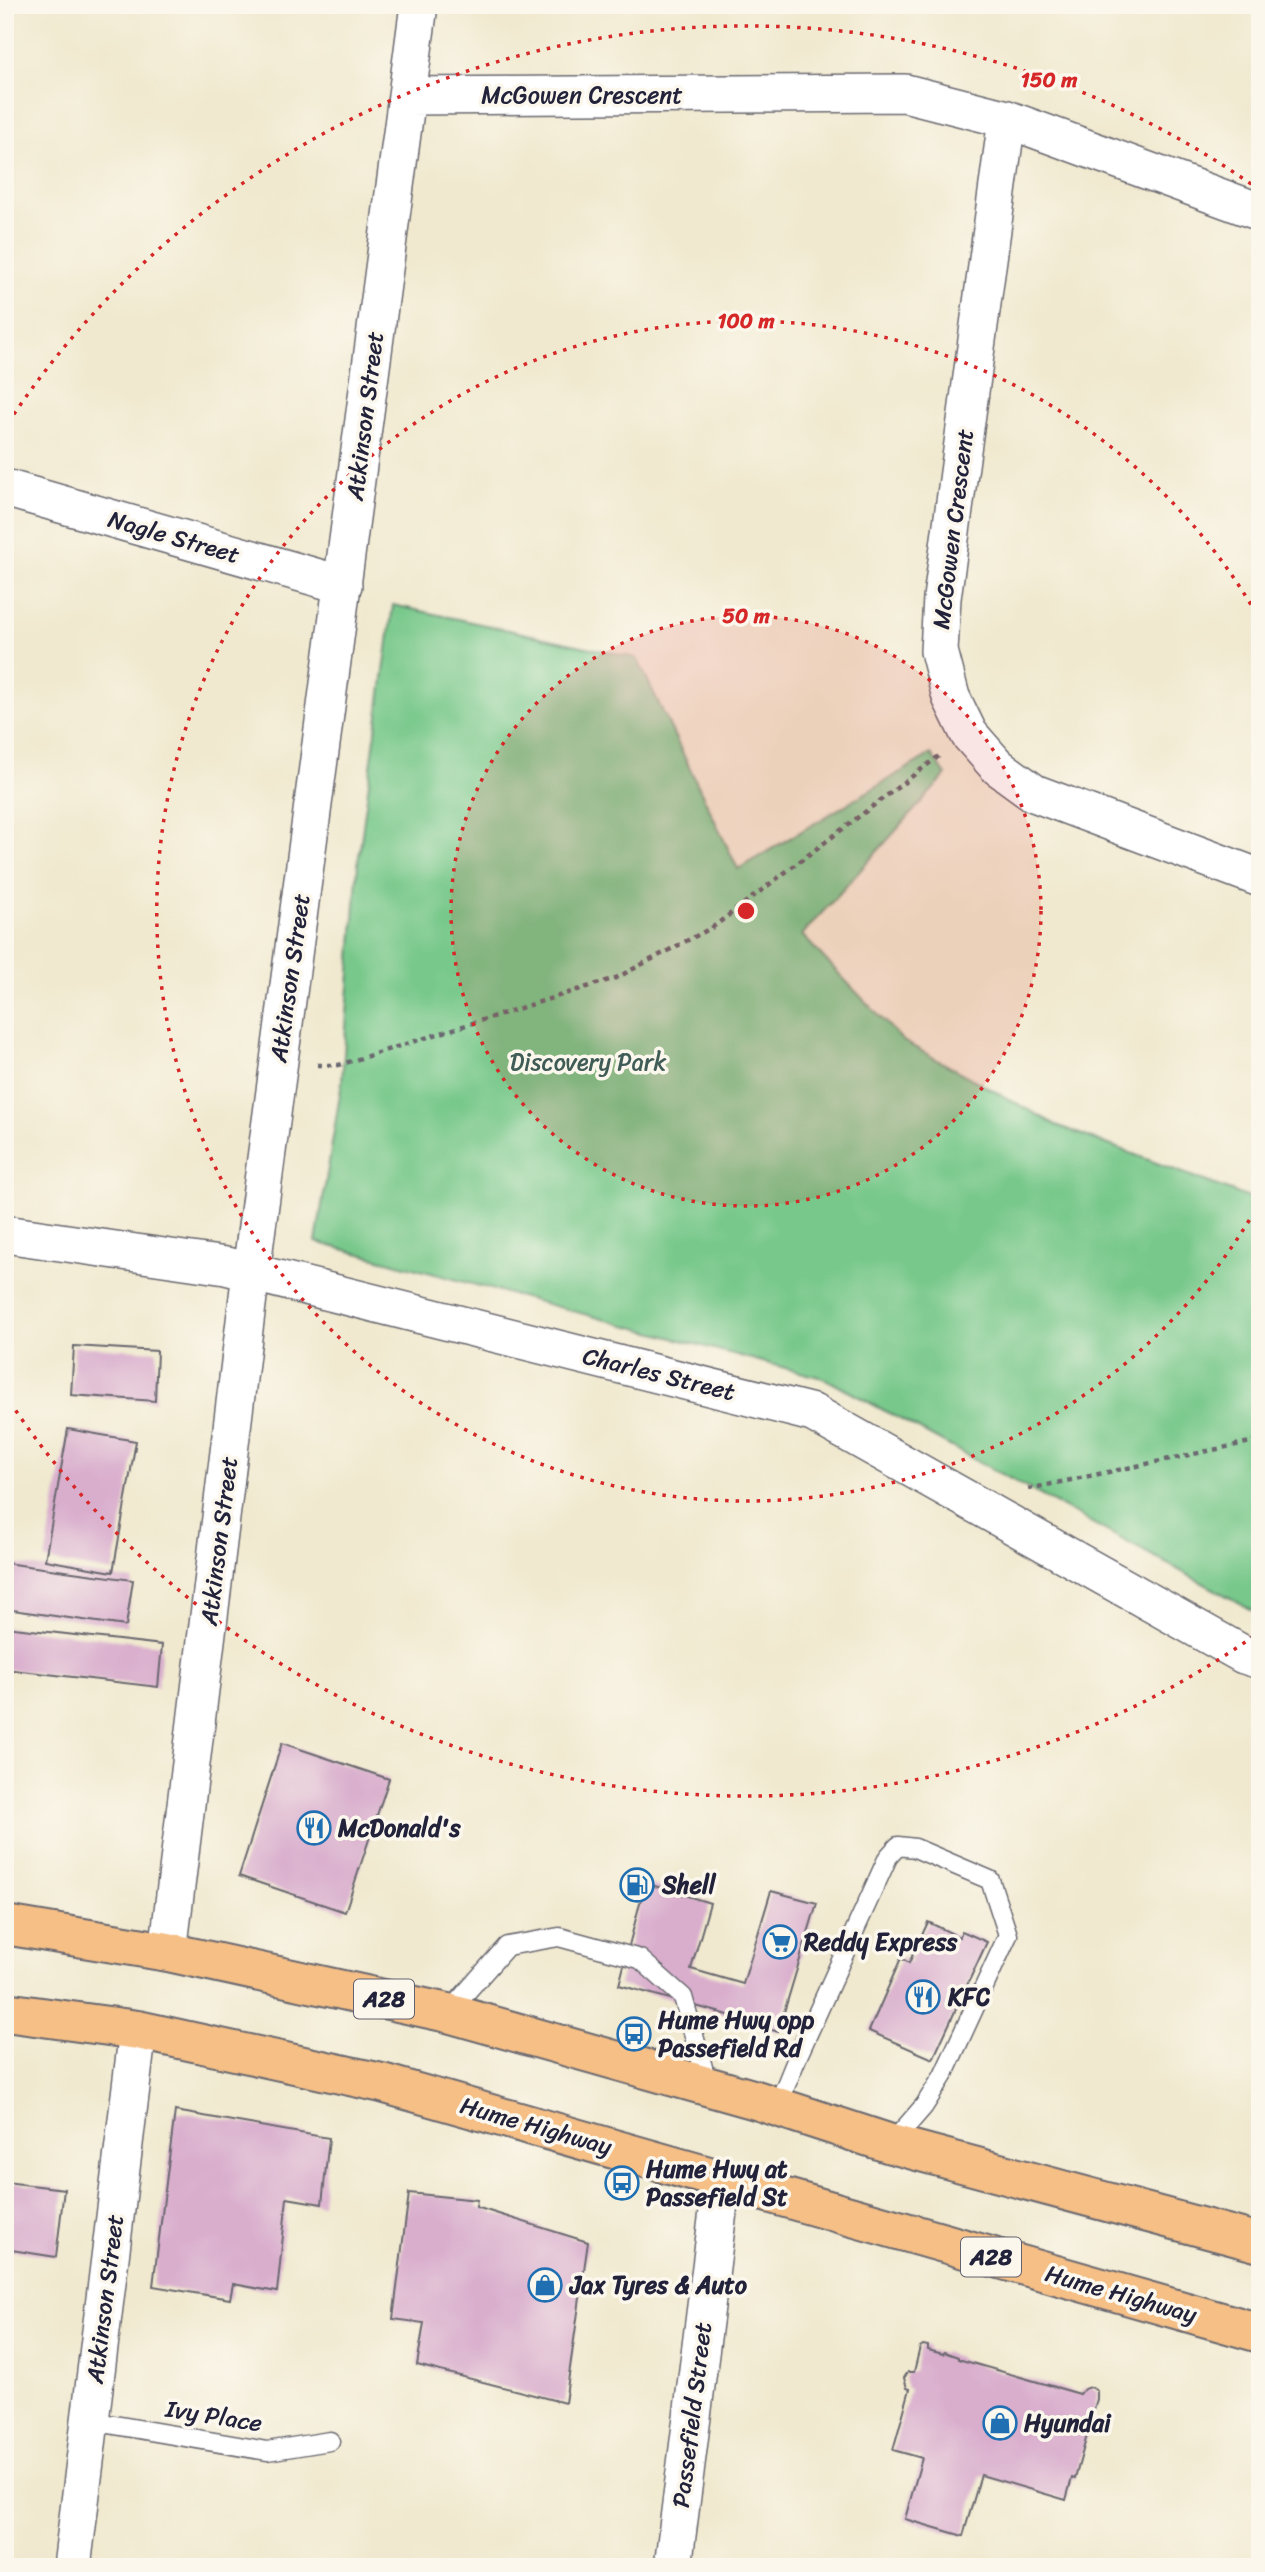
<svg xmlns="http://www.w3.org/2000/svg" width="1265" height="2572" font-family="Sriracha,sans-serif">
<style>
.green{fill:#77c88a;stroke:#4c7562;stroke-width:2}
.building{fill:#d9aecd}
.lines{fill:none;stroke-linecap:round;stroke-linejoin:round}
.service-casing{stroke:#6a686f;stroke-width:21}
.minor-casing{stroke:#6a686f;stroke-width:40}
.trunk-casing{stroke:#6a686f;stroke-width:42}
.path{stroke:#6a686f;stroke-width:4.5;stroke-dasharray:5 5;stroke-linecap:butt}
.service{stroke:#fff;stroke-width:18}
.minor{stroke:#fff;stroke-width:37}
.trunk{stroke:#f5bf86;stroke-width:38}
.ring{fill:none;stroke:#d62828;stroke-width:3.5;stroke-dasharray:3.5 7}
.labels{text-anchor:middle;stroke-width:7;stroke-linejoin:round;paint-order:stroke}
.shield{fill:#fbf7ec;stroke:#636270;stroke-width:2}
.shield-label{font-size:23px;font-weight:bold;fill:#22223b}
.street-label{font-size:24px;fill:#22223b;stroke:#fbf7ec}
.park-label{font-size:24px;fill:#405c57;stroke:#fbf7ec}
.poi-label{font-size:24px;font-weight:bold;fill:#22223b;stroke:#fbf7ec;text-anchor:start}
.centre{fill:#d62828;stroke:#fbf7ec;stroke-width:3.5}
.ring-label{font-size:21px;text-anchor:middle;font-weight:bold;fill:#d62828;stroke:#fbf7ec;stroke-width:7;stroke-linejoin:round;paint-order:stroke}
</style>
<rect width="100%" height="100%" fill="#fbf7ec"/>
<filter id="ink" filterUnits="userSpaceOnUse"><feTurbulence type="fractalNoise" baseFrequency=".0143" numOctaves="2"/><feDisplacementMap in="SourceGraphic" scale="14" xChannelSelector="R" yChannelSelector="G"/><feConvolveMatrix kernelMatrix="1 2 1 2 8 2 1 2 1" color-interpolation-filters="sRGB"/></filter>
<filter id="wash" filterUnits="userSpaceOnUse"><feTurbulence type="fractalNoise" baseFrequency=".00686" numOctaves="4" result="noise"/><feDisplacementMap in="SourceGraphic" scale="28" xChannelSelector="R" yChannelSelector="G"/><feGaussianBlur stdDeviation="1.57" result="paint"/><feColorMatrix in="noise" values="0 0 0 0 0 0 0 0 0 0 0 0 0 0 0 0 0 1.4 0 .05"/><feComposite in="paint" operator="in"/></filter>
<g filter="url(#wash)">
<rect width="100%" height="100%" fill="#f0e9cf"/>
<!-- green -->
<path class="green" d="M 393,605 L 637,658 L 738,869 L 931,754 L 946,775 L 802,935 L 903,1041 L 1056,1125 L 1260,1202 L 1260,1614 L 826,1379 L 316,1242 L 342,1082 L 358,863 Z"/>
<g id="blocks">
<!-- building -->
<path class="building" d="M 74,1346 L 157,1351 L 155,1401 L 71,1395 Z
M 68,1429 L 136,1441 L 113,1572 L 45,1560 Z
M 5,1563 L 133,1580 L 126,1626 L 5,1609 Z
M 5,1627 L 162,1645 L 158,1687 L 5,1669 Z
M 282,1743 L 389,1779 L 345,1912 L 239,1876 Z
M 645,1883 L 710,1903 L 691,1969 L 743,1984 L 771,1891 L 817,1903 L 778,2032 L 725,2014 L 619,1985 Z
M 928,1922 L 959,1937 L 962,1931 L 987,1942 L 933,2059 L 869,2031 L 901,1958 L 909,1963 Z
M 175,2111 L 329,2138 L 322,2204 L 287,2198 L 277,2292 L 233,2284 L 230,2299 L 153,2286 Z
M 5,2182 L 64,2189 L 56,2257 L 5,2249 Z
M 409,2193 L 477,2200 L 476,2207 L 588,2242 L 565,2403 L 417,2365 L 424,2323 L 393,2319 Z
M 923,2345 L 928,2346 L 928,2350 L 943,2354 L 944,2352 L 958,2357 L 958,2359 L 1080,2394 L 1084,2389 L 1091,2387 L 1097,2391 L 1097,2399 L 1075,2479 L 1072,2478 L 1066,2500 L 981,2475 L 963,2536 L 905,2519 L 922,2458 L 893,2450 L 910,2389 L 907,2388 L 904,2378 L 908,2372 L 914,2372 L 920,2347 Z"/>
</g>
</g>
<g filter="url(#ink)">
<use href="#blocks" fill-opacity="0" stroke="#6a686f" stroke-width="2"/>
<g class="lines">
<defs>
<path id="service" d="M 448,2013 L 507,1946 L 559,1937 L 640,1959 L 683,1997 L 708,2085
M 777,2107 L 797,2058 L 888,1857 L 898,1846 L 915,1848 L 990,1880 L 1008,1935 L 943,2076 L 924,2106 L 891,2144
M 91,2421 L 267,2451 L 330,2441"/>
<path id="minor" d="M 407,96 L 905,93 L 1007,119 L 1260,212
M 1007,119 L 942,598 L 939,651 L 951,697 L 969,734 L 997,766 L 1034,793 L 1260,878
M 5,488 L 343,585
M 5,1234 L 226,1266 L 813,1413 L 1244,1655 L 1260,1660
M 168,1952 L 251,1272 L 419,5
M 72,2567 L 138,2030
M 673,2567 L 722,2180"/>
<path id="trunk" d="M 5,1925 L 168,1952 L 448,2013 L 756,2100 L 891,2144 L 1260,2243
M 5,2012 L 138,2030 L 382,2083 L 1260,2333"/>
</defs>
<!-- service casing -->
<use href="#service" class="service-casing"/>
<!-- minor casing -->
<use href="#minor" class="minor-casing"/>
<!-- trunk casing -->
<use href="#trunk" class="trunk-casing"/>
<!-- path -->
<path class="path" d="M 317,1065 L 339,1065 L 616,978 L 713,927 L 939,756
M 1028,1489 L 1260,1440"/>
<!-- service -->
<use href="#service" class="service"/>
<!-- minor -->
<use href="#minor" class="minor"/>
<!-- trunk -->
<use href="#trunk" class="trunk"/>
</g>
</g>
<!-- distance rings -->
<circle cx="746" cy="911" r="295" fill="#d62828" fill-opacity=".12"/>
<g class="ring">
<circle cx="746" cy="911" r="295"/>
<path d="M1260 1202A590 590 0 1 1 1260 620"/>
<path d="M1254 1636A885 885 0 0 1 8 1399M8 423A885 885 0 0 1 1254 186"/>
</g>
<!-- icons -->
<defs>
<symbol id="restaurant-ring" viewBox="-11 -11 22 22"><circle r="9.5" fill="#fbf7ec" stroke="#1f6fb2" stroke-width="1.5"/><path d="M-5-6h1v4h1v-4h1v4h1v-4h1v5L-1.5 .5V6h-2V.5L-5-1ZM5-6V6H3V1.5H1.5Q1.5-4 5-6Z" fill="#1f6fb2"/></symbol>
<symbol id="fuel-ring" viewBox="-11 -11 22 22"><circle r="9.5" fill="#fbf7ec" stroke="#1f6fb2" stroke-width="1.5"/><path d="M-5.5-6h7V0h2V4h1.3V-2.5L3-4.5l.8-.8L6-3V5H2.5V1h-1V6h-7ZM-4.2-4.7v3.2H.2V-4.7Z" fill="#1f6fb2"/></symbol>
<symbol id="supermarket-ring" viewBox="-11 -11 22 22"><circle r="9.5" fill="#fbf7ec" stroke="#1f6fb2" stroke-width="1.5"/><path d="M-6-5.5h2.5l.6 2H6L4.5 2H-2.5L-4.4-4H-6ZM-1.5 3.2a1.3 1.3 0 1 0 .1 0ZM3 3.2a1.3 1.3 0 1 0 .1 0Z" fill="#1f6fb2"/></symbol>
<symbol id="bus-ring" viewBox="-11 -11 22 22"><circle r="9.5" fill="#fbf7ec" stroke="#1f6fb2" stroke-width="1.5"/><path d="M-5-6H5V4H4V6H2V4H-2V6H-4V4H-5ZM-3.5-4V0h7V-4ZM-3.5 1.2v1.5H-2V1.2ZM2 1.2v1.5H3.5V1.2Z" fill="#1f6fb2"/></symbol>
<symbol id="shop-ring" viewBox="-11 -11 22 22"><circle r="9.5" fill="#fbf7ec" stroke="#1f6fb2" stroke-width="1.5"/><path d="M-5-2.5h2.3a2.7 3.5 0 0 1 5.4 0H5L5.5 6h-11ZM-1.5-2.5h3a1.5 2.3 0 0 0-3 0Z" fill="#1f6fb2"/></symbol>
</defs>
<g fill-rule="evenodd">
<use href="#restaurant-ring" x="295" y="1809" width="38" height="38"/>
<use href="#fuel-ring" x="618" y="1866" width="38" height="38"/>
<use href="#supermarket-ring" x="761" y="1923" width="38" height="38"/>
<use href="#restaurant-ring" x="904" y="1978" width="38" height="38"/>
<use href="#bus-ring" x="615" y="2015" width="38" height="38"/>
<use href="#bus-ring" x="603" y="2164" width="38" height="38"/>
<use href="#shop-ring" x="526" y="2266" width="38" height="38"/>
<use href="#shop-ring" x="981" y="2404" width="38" height="38"/>
</g>
<g class="labels">
<!-- shield labels -->
<g class="shield">
<rect x="354" y="1979.5" width="60" height="39" rx="5"/>
<rect x="961" y="2237.5" width="60" height="39" rx="5"/>
</g>
<g class="shield-label">
<text x="384" y="2007">A28</text>
<text x="991" y="2265">A28</text>
</g>
<!-- street labels -->
<g class="street-label">
<text x="582" y="103">McGowen Crescent</text>
<text transform="translate(365 416) rotate(-83)" y="8">Atkinson Street</text>
<text transform="translate(953 529) rotate(-83)" y="8">McGowen Crescent</text>
<text transform="translate(174 537) rotate(16)" y="8">Nagle Street</text>
<text transform="translate(290 978) rotate(-82)" y="8">Atkinson Street</text>
<text transform="translate(659 1374) rotate(14)" y="8">Charles Street</text>
<text transform="translate(219 1541) rotate(-83)" y="8">Atkinson Street</text>
<text transform="translate(536 2126) rotate(16)" y="8">Hume Highway</text>
<text transform="translate(1121 2294) rotate(16)" y="8">Hume Highway</text>
<text transform="translate(105 2299) rotate(-83)" y="8">Atkinson Street</text>
<text transform="translate(692 2415) rotate(-83)" y="8">Passefield Street</text>
<text transform="translate(214 2416) rotate(9)" y="8">Ivy Place</text>
</g>
<!-- park labels -->
<g class="park-label">
<text x="588" y="1070">Discovery Park</text>
</g>
<!-- poi labels -->
<g class="poi-label">
<text x="338" y="1836">McDonald's</text>
<text x="662" y="1893">Shell</text>
<text x="804" y="1950">Reddy Express</text>
<text x="948" y="2005">KFC</text>
<text x="658" y="2028">Hume Hwy opp<tspan x="658" dy="28">Passefield Rd</tspan></text>
<text x="646" y="2177">Hume Hwy at<tspan x="646" dy="28">Passefield St</tspan></text>
<text x="570" y="2293">Jax Tyres &amp; Auto</text>
<text x="1024" y="2431">Hyundai</text>
</g>
</g>
<circle cx="746" cy="911" r="10" class="centre"/>
<g class="ring-label">
<text x="1049" y="87">150 m</text>
<text x="746" y="328">100 m</text>
<text x="746" y="623">50 m</text>
</g>
<!-- margin -->
<rect width="1265" height="2572" fill="none" stroke="#fbf7ec" stroke-width="28"/>
</svg>
